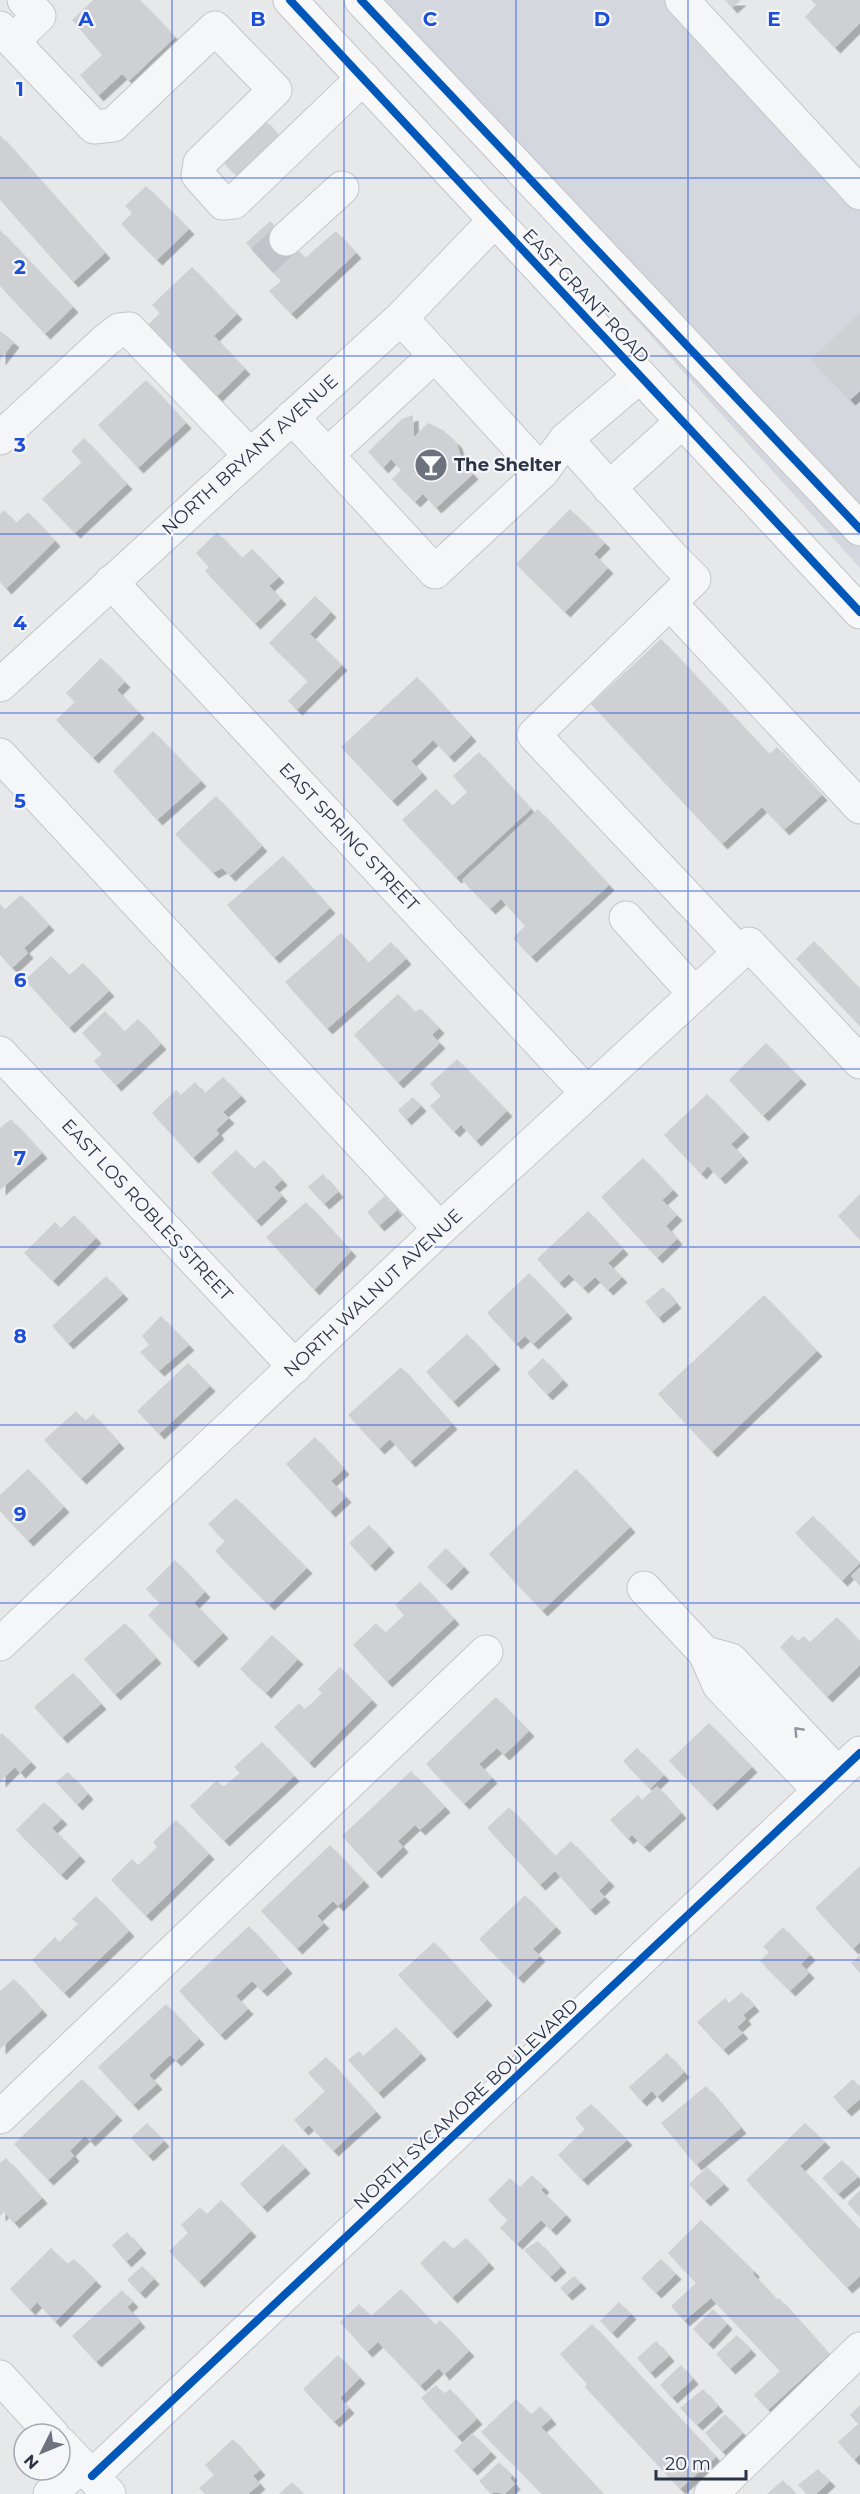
<svg xmlns="http://www.w3.org/2000/svg" width="860" height="2494" font-family="Montserrat,sans-serif">
<style>
.built{fill:#d4d7dd}
.building{fill:#ced0d3;filter:url(#shadow)}
.lines{fill:none;stroke-linecap:round;stroke-linejoin:round}
.minor-tunnel{stroke:#c1c4c9;stroke-width:33;stroke-dasharray:33 16;stroke-linecap:butt}
.minor-casing{stroke:#c4c6c8;stroke-width:35}
.major-casing{stroke:#c2c5c8;stroke-width:35}
.minor{stroke:#f5f6f7;stroke-width:33}
.major{stroke:#f8f8f8;stroke-width:33}
.cycleway-casing{stroke:#f4f6f9;stroke-width:11}
.cycleway{stroke:#0057b8;stroke-width:8}
.oneway{stroke:#90959e}
.grid{fill:none;stroke:#1d4ed8;stroke-width:1.5;stroke-opacity:0.55}
.labels{text-anchor:middle;stroke-width:4.5;stroke-linejoin:round;paint-order:stroke}
.street-label{font-size:18px;fill:#2b3445;stroke:#f4f6f9}
.poi-label{font-size:18px;font-weight:bold;fill:#2b3445;stroke:#f4f6f9;text-anchor:start}
.grid-label{font-size:20px;text-anchor:middle;font-weight:bold;fill:#1d4ed8;stroke:#f4f6f9;stroke-width:4.5;stroke-linejoin:round;paint-order:stroke}
</style>
<defs>
<filter id="shadow"><feDropShadow dx="5.5" dy="5.5" stdDeviation="0" flood-color="#0004"/></filter>
</defs>
<rect width="100%" height="100%" fill="#e6e8ea"/>
<!-- built -->
<path class="built" d="M 343,0 L 666,0 L 860,206 L 860,568 L 523,194 Z"/>
<!-- building -->
<path class="building" d="M 93,0 L 140,0 L 175,37 L 129,81 L 122,74 L 98,96 L 80,75 L 102,55 L 72,20 Z
M 725,0 L 741,0 L 732,8 Z
M 811,0 L 860,0 L 860,23 L 835,48 L 805,17 L 816,5 Z
M 264,119 L 280,137 L 238,177 L 221,160 Z
M 0,135 L 105,253 L 73,282 L 0,200 Z
M 146,186 L 189,229 L 157,260 L 121,224 L 132,213 L 125,206 Z
M 270,221 L 305,258 L 336,231 L 356,253 L 291,314 L 269,291 L 281,281 L 246,243 Z
M 0,230 L 73,307 L 45,334 L 0,286 Z
M 192,267 L 237,314 L 214,336 L 245,369 L 211,402 L 143,330 L 160,313 L 152,305 Z
M 860,313 L 860,391 L 850,400 L 811,359 Z
M 0,331 L 14,342 L 0,360 Z
M 146,380 L 186,423 L 138,468 L 98,425 Z
M 413,415 L 414,437 L 428,423 L 443,430 L 457,443 L 462,462 L 473,474 L 436,508 L 423,494 L 415,502 L 392,479 L 401,470 L 391,459 L 383,468 L 368,452 L 402,419 Z
M 84,438 L 127,484 L 75,533 L 42,499 L 82,462 L 71,451 Z
M 570,509 L 605,543 L 594,554 L 608,568 L 565,612 L 516,564 Z
M 4,510 L 16,523 L 28,512 L 55,541 L 6,589 L 0,582 L 0,514 Z
M 217,532 L 242,558 L 252,549 L 279,577 L 269,586 L 281,599 L 255,624 L 205,571 L 209,567 L 196,553 Z
M 315,596 L 331,612 L 310,634 L 342,665 L 297,710 L 288,701 L 308,681 L 269,643 Z
M 661,639 L 769,754 L 777,747 L 822,795 L 784,830 L 762,807 L 722,844 L 591,704 Z
M 101,658 L 125,682 L 117,690 L 139,713 L 93,758 L 56,720 L 75,702 L 66,693 Z
M 417,677 L 471,736 L 449,757 L 433,740 L 411,761 L 422,773 L 392,801 L 341,747 Z
M 153,731 L 201,781 L 157,820 L 113,771 Z
M 479,752 L 531,809 L 456,878 L 402,820 L 436,789 L 452,806 L 467,792 L 453,776 Z
M 216,796 L 262,846 L 230,876 L 222,868 L 213,873 L 175,834 Z
M 538,809 L 609,885 L 531,957 L 513,938 L 525,926 L 501,899 L 490,909 L 462,880 Z
M 283,856 L 330,908 L 274,958 L 227,905 Z
M 21,895 L 49,925 L 24,948 L 28,953 L 12,968 L 0,955 L 0,904 L 5,909 Z
M 341,933 L 368,963 L 391,942 L 406,959 L 327,1029 L 285,982 Z
M 814,941 L 860,989 L 860,1026 L 796,959 Z
M 51,956 L 69,975 L 83,963 L 109,991 L 69,1028 L 25,980 Z
M 398,994 L 414,1012 L 421,1009 L 439,1028 L 432,1035 L 440,1043 L 398,1083 L 354,1035 Z
M 105,1011 L 124,1032 L 138,1019 L 161,1044 L 116,1086 L 94,1061 L 102,1054 L 82,1033 Z
M 766,1043 L 801,1079 L 763,1116 L 729,1080 Z
M 457,1059 L 507,1111 L 476,1141 L 461,1125 L 454,1132 L 430,1106 L 441,1096 L 430,1084 Z
M 223,1077 L 241,1096 L 223,1112 L 229,1118 L 216,1130 L 219,1134 L 193,1158 L 152,1113 L 176,1090 L 181,1095 L 195,1082 L 205,1093 Z
M 707,1094 L 744,1132 L 731,1144 L 743,1157 L 720,1179 L 708,1166 L 701,1174 L 664,1135 Z
M 413,1097 L 421,1106 L 406,1120 L 398,1110 Z
M 11,1119 L 42,1153 L 0,1190 L 0,1128 Z
M 236,1150 L 254,1169 L 264,1160 L 282,1180 L 274,1187 L 282,1196 L 256,1221 L 211,1173 Z
M 643,1158 L 673,1190 L 662,1200 L 677,1215 L 666,1226 L 677,1239 L 657,1258 L 601,1197 Z
M 323,1174 L 338,1192 L 324,1204 L 308,1187 Z
M 860,1194 L 860,1240 L 838,1216 Z
M 385,1196 L 397,1210 L 379,1226 L 367,1212 Z
M 306,1202 L 351,1251 L 314,1290 L 266,1237 Z
M 588,1211 L 623,1249 L 608,1263 L 622,1277 L 608,1290 L 595,1277 L 583,1288 L 569,1274 L 559,1283 L 537,1259 Z
M 74,1215 L 96,1238 L 53,1281 L 24,1253 L 55,1222 L 61,1228 Z
M 529,1273 L 567,1313 L 533,1344 L 525,1336 L 516,1344 L 487,1313 Z
M 106,1276 L 123,1294 L 68,1344 L 52,1326 Z
M 663,1287 L 676,1303 L 658,1318 L 645,1302 Z
M 764,1295 L 817,1351 L 712,1452 L 658,1394 Z
M 161,1316 L 189,1345 L 159,1371 L 140,1352 L 149,1345 L 142,1336 Z
M 467,1334 L 495,1364 L 453,1402 L 426,1372 Z
M 543,1358 L 563,1380 L 547,1395 L 527,1373 Z
M 188,1363 L 210,1386 L 159,1434 L 137,1411 Z
M 401,1367 L 452,1424 L 410,1462 L 390,1439 L 379,1449 L 348,1415 Z
M 76,1411 L 85,1421 L 93,1414 L 119,1443 L 81,1479 L 44,1440 Z
M 315,1437 L 344,1469 L 331,1481 L 346,1497 L 330,1512 L 286,1464 Z
M 28,1469 L 64,1507 L 28,1541 L 0,1511 L 0,1495 Z
M 576,1469 L 630,1527 L 542,1611 L 489,1554 Z
M 236,1498 L 307,1568 L 269,1605 L 215,1551 L 225,1541 L 208,1524 Z
M 813,1516 L 860,1563 L 842,1581 L 795,1533 Z
M 369,1525 L 389,1547 L 370,1566 L 349,1543 Z
M 446,1548 L 464,1567 L 446,1585 L 427,1567 Z
M 175,1560 L 205,1592 L 194,1603 L 223,1633 L 193,1662 L 148,1615 L 160,1603 L 146,1589 Z
M 860,1567 L 860,1586 L 851,1576 Z
M 420,1582 L 454,1619 L 387,1682 L 353,1645 L 376,1623 L 385,1633 L 404,1615 L 395,1605 Z
M 837,1617 L 860,1642 L 860,1665 L 827,1697 L 780,1647 L 792,1635 L 798,1641 L 804,1636 L 810,1642 Z
M 125,1623 L 156,1658 L 115,1695 L 84,1659 Z
M 272,1635 L 298,1659 L 266,1693 L 240,1669 Z
M 340,1667 L 372,1700 L 309,1763 L 274,1727 L 299,1703 L 305,1709 L 314,1701 L 322,1693 L 318,1689 Z
M 73,1673 L 101,1704 L 62,1738 L 34,1707 Z
M 496,1697 L 529,1731 L 504,1755 L 497,1748 L 479,1764 L 492,1778 L 464,1804 L 426,1764 Z
M 709,1723 L 752,1767 L 712,1805 L 669,1761 Z
M 2,1733 L 31,1762 L 20,1773 L 15,1767 L 0,1782 L 0,1735 Z
M 262,1742 L 294,1776 L 224,1841 L 190,1806 L 217,1780 L 223,1787 L 240,1773 L 234,1767 Z
M 637,1748 L 664,1775 L 650,1789 L 623,1761 Z
M 411,1771 L 445,1807 L 420,1830 L 415,1825 L 398,1841 L 403,1847 L 376,1873 L 342,1836 Z
M 68,1772 L 88,1794 L 77,1805 L 56,1782 Z
M 657,1786 L 681,1813 L 644,1847 L 632,1835 L 628,1839 L 610,1820 L 638,1795 L 642,1800 Z
M 44,1802 L 62,1819 L 52,1828 L 80,1856 L 61,1875 L 16,1830 Z
M 509,1807 L 555,1856 L 571,1841 L 609,1881 L 599,1891 L 605,1897 L 590,1910 L 555,1871 L 540,1885 L 487,1828 Z
M 176,1820 L 209,1854 L 146,1916 L 111,1880 L 132,1859 L 138,1865 L 148,1856 L 157,1847 L 153,1842 Z
M 330,1845 L 364,1881 L 338,1906 L 333,1901 L 317,1916 L 324,1923 L 297,1949 L 261,1911 Z
M 860,1866 L 860,1942 L 853,1949 L 815,1908 Z
M 525,1895 L 556,1927 L 533,1949 L 540,1956 L 518,1978 L 479,1939 Z
M 96,1896 L 129,1931 L 64,1993 L 32,1960 L 55,1937 L 59,1942 L 78,1924 L 72,1919 Z
M 249,1926 L 287,1968 L 262,1991 L 252,1981 L 236,1996 L 248,2009 L 220,2035 L 179,1991 Z
M 783,1927 L 810,1955 L 801,1964 L 809,1973 L 790,1991 L 760,1961 L 769,1952 L 763,1947 Z
M 434,1942 L 487,2000 L 452,2033 L 398,1975 Z
M 860,1955 L 860,1973 L 851,1963 Z
M 14,1979 L 42,2010 L 0,2049 L 0,1991 Z
M 742,1992 L 754,2006 L 743,2015 L 746,2019 L 737,2027 L 743,2033 L 723,2050 L 697,2022 L 725,1998 L 729,2003 Z
M 166,2004 L 199,2039 L 176,2061 L 170,2055 L 149,2075 L 157,2084 L 133,2105 L 98,2067 Z
M 396,2027 L 421,2054 L 378,2093 L 348,2060 L 359,2051 L 363,2056 Z
M 667,2053 L 684,2072 L 657,2097 L 652,2091 L 641,2101 L 629,2087 Z
M 326,2057 L 376,2112 L 333,2151 L 309,2125 L 303,2130 L 294,2120 L 325,2091 L 308,2073 Z
M 82,2079 L 117,2115 L 90,2141 L 85,2136 L 70,2151 L 74,2156 L 48,2180 L 14,2144 Z
M 853,2079 L 860,2087 L 860,2099 L 846,2111 L 833,2097 Z
M 706,2086 L 741,2128 L 696,2165 L 661,2123 Z
M 591,2104 L 627,2140 L 582,2180 L 558,2155 L 585,2129 L 575,2118 Z
M 147,2123 L 164,2141 L 148,2156 L 131,2138 Z
M 805,2123 L 825,2142 L 800,2166 L 860,2230 L 860,2276 L 847,2288 L 746,2180 Z
M 283,2144 L 305,2168 L 262,2207 L 240,2184 Z
M 6,2158 L 42,2198 L 14,2223 L 4,2212 L 0,2216 L 0,2163 Z
M 842,2160 L 858,2177 L 838,2194 L 822,2178 Z
M 707,2167 L 724,2184 L 705,2201 L 689,2184 Z
M 532,2175 L 544,2187 L 541,2190 L 566,2215 L 551,2230 L 541,2220 L 517,2244 L 500,2228 L 508,2220 L 488,2200 L 510,2178 L 520,2187 Z
M 860,2190 L 860,2217 L 847,2203 Z
M 221,2200 L 251,2231 L 199,2282 L 169,2251 L 188,2233 L 181,2225 L 200,2207 L 207,2214 Z
M 701,2220 L 754,2271 L 753,2274 L 777,2300 L 779,2298 L 829,2354 L 768,2410 L 754,2395 L 780,2371 L 711,2298 L 684,2321 L 671,2306 L 696,2283 L 668,2253 Z
M 127,2232 L 141,2248 L 126,2262 L 112,2245 Z
M 466,2238 L 489,2263 L 452,2298 L 420,2263 L 444,2240 L 453,2249 Z
M 538,2241 L 561,2267 L 550,2277 L 524,2250 Z
M 51,2248 L 67,2264 L 74,2259 L 96,2281 L 55,2322 L 37,2302 L 30,2310 L 10,2289 Z
M 661,2259 L 676,2274 L 656,2293 L 641,2278 Z
M 142,2266 L 154,2279 L 140,2293 L 127,2280 Z
M 574,2276 L 581,2283 L 567,2295 L 560,2288 Z
M 401,2289 L 435,2325 L 440,2320 L 469,2351 L 444,2375 L 439,2368 L 420,2386 L 378,2342 L 367,2352 L 340,2322 L 359,2304 L 371,2316 Z
M 122,2290 L 133,2302 L 127,2307 L 140,2322 L 96,2362 L 72,2336 Z
M 619,2302 L 631,2314 L 612,2333 L 600,2321 Z
M 713,2309 L 727,2324 L 708,2344 L 693,2329 Z
M 592,2324 L 716,2457 L 680,2489 L 585,2387 L 587,2384 L 560,2354 Z
M 737,2335 L 751,2350 L 730,2369 L 716,2354 Z
M 656,2341 L 669,2356 L 650,2373 L 637,2358 Z
M 338,2355 L 360,2378 L 340,2398 L 349,2408 L 334,2422 L 303,2389 Z
M 681,2365 L 693,2379 L 672,2398 L 660,2385 Z
M 436,2385 L 444,2394 L 450,2389 L 477,2419 L 457,2437 L 421,2398 Z
M 703,2389 L 718,2406 L 697,2425 L 680,2408 Z
M 516,2399 L 531,2415 L 540,2406 L 551,2419 L 541,2427 L 603,2494 L 542,2494 L 481,2432 Z
M 860,2405 L 860,2454 L 854,2460 L 838,2442 L 858,2424 L 850,2415 Z
M 725,2414 L 743,2433 L 722,2452 L 705,2433 Z
M 472,2433 L 491,2452 L 472,2470 L 454,2451 Z
M 233,2439 L 260,2470 L 253,2476 L 260,2484 L 248,2494 L 205,2494 L 199,2488 L 214,2475 L 205,2465 Z
M 499,2462 L 512,2475 L 510,2478 L 515,2484 L 505,2494 L 495,2492 L 491,2494 L 479,2481 Z
M 818,2469 L 830,2481 L 816,2494 L 807,2494 L 798,2485 Z
M 783,2480 L 795,2494 L 767,2494 Z
M 292,2482 L 304,2494 L 279,2494 Z"/>
<g class="lines">
<!-- minor-tunnel -->
<path class="minor-tunnel" d="M 262,261 L 286,239"/>
<defs>
<path id="minor" d="M 682,0 L 860,193
M 0,28 L 94,127 L 113,125 L 215,28 L 275,90 L 200,163 L 198,175 L 223,203 L 234,202 L 363,78
M 13,41 L 39,16 L 24,0
M 286,239 L 342,188
M 401,318 L 542,472
M 292,417 L 435,572 L 542,472 L 566,439 L 640,376
M 0,438 L 106,340 L 119,330 L 129,329 L 250,455
M 566,439 L 672,557 L 694,579 L 534,735 L 739,952
M 327,455 L 434,356
M 609,488 L 682,422
M 111,582 L 587,1093
M 670,603 L 860,807
M 0,685 L 401,318 L 495,220
M 0,755 L 440,1229
M 626,918 L 695,994
M 0,1053 L 295,1367
M 644,1588 L 705,1653
M 0,1644 L 440,1229 L 749,944 L 860,1062
M 820,1791 L 719,1685 L 705,1653 L 731,1660 L 838,1774
M 0,2117 L 486,1652
M 0,2377 L 52,2434
M 60,2443 L 109,2494
M 92,2476 L 860,1753
M 50,2494 L 81,2466
M 711,2494 L 860,2349"/>
<path id="major" d="M 290,0 L 860,612
M 361,0 L 860,529"/>
</defs>
<!-- minor casing -->
<use href="#minor" class="minor-casing"/>
<!-- major casing -->
<use href="#major" class="major-casing"/>
<!-- minor -->
<use href="#minor" class="minor"/>
<!-- major -->
<use href="#major" class="major"/>
<defs>
<path id="cycleway" d="M 290,0 L 860,612
M 361,0 L 860,529
M 92,2476 L 860,1753"/>
</defs>
<!-- cycleway casing -->
<use href="#cycleway" class="cycleway-casing"/>
<!-- cycleway -->
<use href="#cycleway" class="cycleway"/>
</g>
<!-- one-way arrows -->
<defs><path id="oneway-chevron" d="M-2-3.5L2.5 0L-2 3.5" fill="none" stroke-width="1.6" stroke-linecap="round" stroke-linejoin="round" transform="scale(1.5)"/></defs>
<use class="oneway" href="#oneway-chevron" transform="translate(798 1731) rotate(-133)"/>
<!-- grid -->
<path class="grid" d="M 172,0 L 172,2494M 344,0 L 344,2494M 516,0 L 516,2494M 688,0 L 688,2494M 0,178 L 860,178M 0,356 L 860,356M 0,534 L 860,534M 0,713 L 860,713M 0,891 L 860,891M 0,1069 L 860,1069M 0,1247 L 860,1247M 0,1425 L 860,1425M 0,1603 L 860,1603M 0,1781 L 860,1781M 0,1960 L 860,1960M 0,2138 L 860,2138M 0,2316 L 860,2316"/>
<!-- icons -->
<defs>
<symbol id="bar-disc" viewBox="-11 -11 22 22"><circle r="9.5" fill="#6c737f" stroke="#f4f6f9"/><path d="M-6-5H6L.8 .8V4.5H3.5V6h-7V4.5H-.8V.8Z" fill="#fff"/></symbol>
</defs>
<g fill-rule="evenodd">
<use href="#bar-disc" x="412" y="446" width="38" height="38"/>
</g>
<g class="labels">
<!-- street labels -->
<g class="street-label">
<text transform="translate(586 296) rotate(47)" y="6">EAST GRANT ROAD</text>
<text transform="translate(250 455) rotate(-42)" y="6">NORTH BRYANT AVENUE</text>
<text transform="translate(349 837) rotate(47)" y="6">EAST SPRING STREET</text>
<text transform="translate(147 1210) rotate(47)" y="6">EAST LOS ROBLES STREET</text>
<text transform="translate(373 1293) rotate(-43)" y="6">NORTH WALNUT AVENUE</text>
<text transform="translate(466 2104) rotate(-43)" y="6">NORTH SYCAMORE BOULEVARD</text>
</g>
<!-- poi labels -->
<g class="poi-label">
<text x="454" y="471">The Shelter</text>
</g>
</g>
<g class="grid-label">
<text x="86" y="26">A</text>
<text x="258" y="26">B</text>
<text x="430" y="26">C</text>
<text x="602" y="26">D</text>
<text x="774" y="26">E</text>
<text x="20" y="96">1</text>
<text x="20" y="274">2</text>
<text x="20" y="452">3</text>
<text x="20" y="630">4</text>
<text x="20" y="808">5</text>
<text x="20" y="987">6</text>
<text x="20" y="1165">7</text>
<text x="20" y="1343">8</text>
<text x="20" y="1521">9</text>
</g>
<!-- north arrow -->
<g transform="translate(42 2452) rotate(227)"><circle r="28" fill="#f4f6f9" stroke="#a4a8b1" stroke-width="1.5"/>
<path d="M0-4.5L10 22L0 15L-10 22Z" fill="#6c737f"/>
<text y="-9" font-size="16" font-weight="bold" text-anchor="middle" fill="#2b3445">N</text>
</g>
<!-- scale -->
<path d="M656 2470v9h90v-9" fill="none" stroke="#2b3445" stroke-width="3"/>
<text x="665" y="2470" font-size="18" fill="#2b3445" stroke="#f4f6f9" stroke-width="4.5" paint-order="stroke">20 m</text>
</svg>
